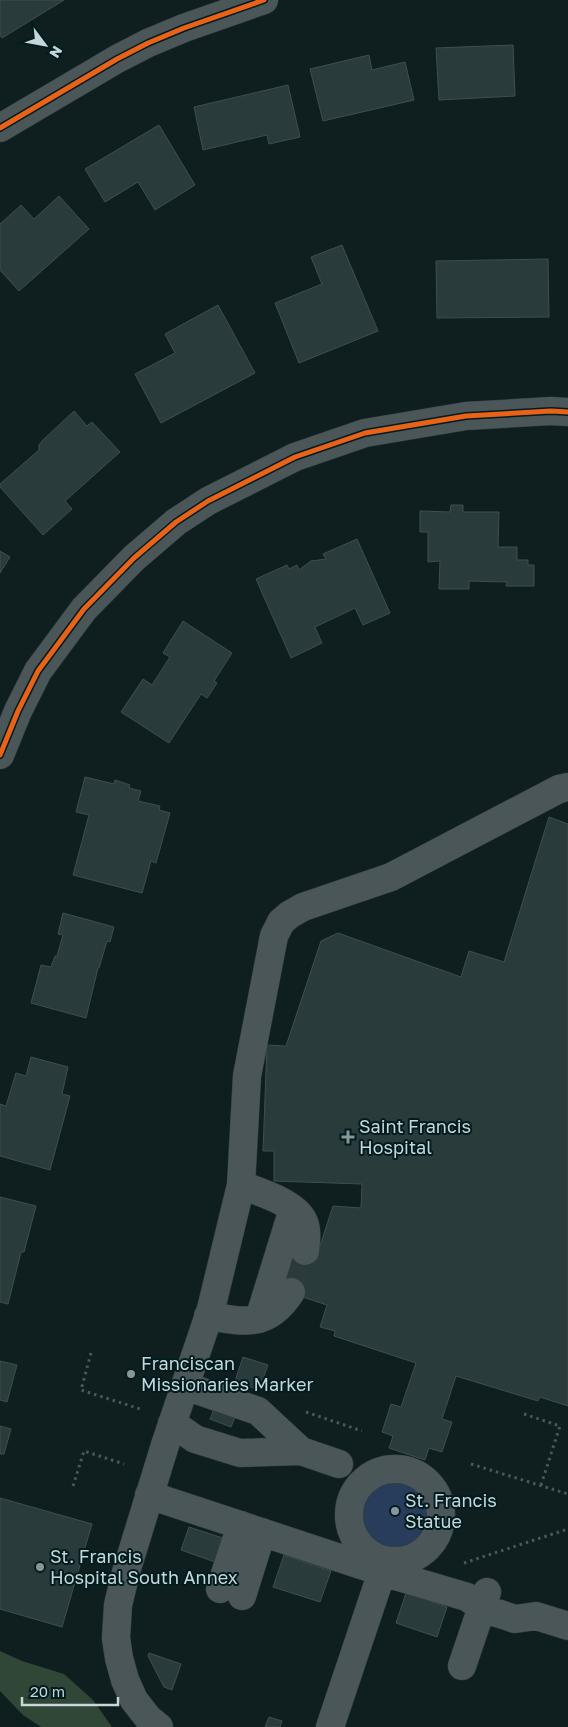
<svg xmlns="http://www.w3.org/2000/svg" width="568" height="1727" font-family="'Golos Text',sans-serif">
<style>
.green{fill:#304637}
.water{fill:#273d5b}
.building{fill:#293b3a;stroke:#404e4d}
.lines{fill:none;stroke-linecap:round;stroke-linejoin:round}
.minor-tunnel{stroke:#2b3b3c;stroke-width:28;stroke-dasharray:28 14;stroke-linecap:butt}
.minor-casing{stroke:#303a3b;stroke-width:29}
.path{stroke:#4c5758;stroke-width:3;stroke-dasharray:2.5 4;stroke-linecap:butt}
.minor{stroke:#4a5657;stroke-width:28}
.cycleway-casing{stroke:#001c1f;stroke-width:8}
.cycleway{stroke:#ea6118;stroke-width:5}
.poi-dot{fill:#879798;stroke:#001c1f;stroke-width:2}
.labels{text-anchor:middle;stroke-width:4;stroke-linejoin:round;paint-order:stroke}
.poi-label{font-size:18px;fill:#c7d7d9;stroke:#001c1f;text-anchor:start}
</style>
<rect width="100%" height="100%" fill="#0f1f20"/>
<!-- green -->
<path class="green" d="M 0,1651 L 22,1661 L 64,1674 L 93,1700 L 112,1727 L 41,1727 L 23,1715 L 0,1691 Z"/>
<!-- water -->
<path class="water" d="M359 1515a37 37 0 1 1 74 0a37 37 0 1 1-74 0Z"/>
<!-- building -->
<path class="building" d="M 0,0 L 64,0 L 2,38 L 0,35 Z
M 513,45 L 515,96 L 439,100 L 436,48 Z
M 369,55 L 372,70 L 405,62 L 414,100 L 323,121 L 310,69 Z
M 288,85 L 300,137 L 269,144 L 267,135 L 203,150 L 194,107 Z
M 159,125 L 195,185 L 155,210 L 138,182 L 105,202 L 85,169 Z
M 59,196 L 89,229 L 19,291 L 0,270 L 0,224 L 21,205 L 34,219 Z
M 342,245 L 378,331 L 299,363 L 275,303 L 322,284 L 311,257 Z
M 548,259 L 549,317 L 437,318 L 436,261 Z
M 218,305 L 255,373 L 161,423 L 135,374 L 175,353 L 165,334 Z
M 74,411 L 87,426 L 92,422 L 120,452 L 65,501 L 72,509 L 43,535 L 0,487 L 0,484 L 39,450 L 39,445 L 43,440 Z
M 451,505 L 463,505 L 463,512 L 499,512 L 498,547 L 517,547 L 517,560 L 528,560 L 528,565 L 534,565 L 534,586 L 506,586 L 507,582 L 469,581 L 469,589 L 439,589 L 440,561 L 428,562 L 428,532 L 420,532 L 420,511 L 450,512 Z
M 357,539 L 390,613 L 363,625 L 355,608 L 315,627 L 322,643 L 291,658 L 256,579 L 287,565 L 289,569 L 297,565 L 299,570 L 311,561 L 326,559 L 323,554 Z
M 0,551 L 10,557 L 0,573 Z
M 183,621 L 232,653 L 214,681 L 217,683 L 207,698 L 201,694 L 169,743 L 121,712 L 143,679 L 152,685 L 170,657 L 163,653 Z
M 85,777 L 114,784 L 115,780 L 130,785 L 129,788 L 141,791 L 138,801 L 160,806 L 159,810 L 170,813 L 156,863 L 151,861 L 142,893 L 73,875 L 89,815 L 76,812 Z
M 549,817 L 568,824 L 568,1406 L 540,1397 L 538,1401 L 456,1376 L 442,1419 L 452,1422 L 442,1452 L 429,1448 L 425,1460 L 389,1448 L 393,1436 L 382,1432 L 391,1404 L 401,1407 L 416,1363 L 334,1336 L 335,1331 L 320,1327 L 327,1305 L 278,1289 L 291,1246 L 317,1255 L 333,1206 L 361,1208 L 362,1184 L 274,1181 L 274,1151 L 263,1151 L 267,1045 L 286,1046 L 321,941 L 338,933 L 461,977 L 469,951 L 504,962 Z
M 63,913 L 114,927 L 110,942 L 107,941 L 99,968 L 98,968 L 86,1018 L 31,1003 L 41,965 L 51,967 L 55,956 L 57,956 L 63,935 L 58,934 Z
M 31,1057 L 68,1067 L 62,1094 L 70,1096 L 50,1170 L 0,1156 L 0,1104 L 6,1106 L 16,1073 L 26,1076 Z
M 0,1197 L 36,1206 L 24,1252 L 21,1252 L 8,1304 L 0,1302 Z
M 243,1357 L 268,1365 L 259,1390 L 235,1381 Z
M 0,1361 L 17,1365 L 7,1402 L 0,1400 Z
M 216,1404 L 237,1412 L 231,1427 L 210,1419 Z
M 0,1426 L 11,1429 L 4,1454 L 0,1454 Z
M 0,1498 L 92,1524 L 62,1627 L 0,1609 Z
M 189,1527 L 226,1539 L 218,1563 L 181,1550 Z
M 284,1555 L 331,1571 L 320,1602 L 273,1587 Z
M 406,1593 L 447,1607 L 437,1637 L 396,1623 Z
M 149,1653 L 181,1664 L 172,1690 L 164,1687 L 148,1656 Z
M 269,1717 L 282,1721 L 280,1727 L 265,1727 Z"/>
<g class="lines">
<!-- minor-tunnel -->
<path class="minor-tunnel" d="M 291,1292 L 305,1251"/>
<defs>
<path id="minor" d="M 0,128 L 117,59 L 148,43 L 184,28 L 264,0
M 0,755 L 18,711 L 38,671 L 84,609 L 134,558 L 176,522 L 208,501 L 295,457 L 365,433 L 466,416 L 551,411 L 568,412
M 241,1185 C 259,1192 294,1202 303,1220 C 308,1229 306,1241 305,1251
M 208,1316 C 245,1322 268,1328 291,1292
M 259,1319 L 293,1209
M 185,1386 L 258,1411 L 301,1451
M 172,1423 L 195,1439 L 240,1453 L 301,1451 L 339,1464
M349 1515a46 46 0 1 1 92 0a46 46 0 1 1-92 0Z
M 149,1495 L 382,1572 L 467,1597 L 482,1608 L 515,1619 L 536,1616 L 568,1626
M 220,1589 L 241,1525
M 242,1596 L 262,1532
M 462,1666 L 487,1592
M 159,1727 L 148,1718 L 134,1700 L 125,1680 L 119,1658 L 116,1638 L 118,1605 L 126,1572 L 165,1445 L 211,1309 L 241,1185 L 247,1076 L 274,936 L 281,922 L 289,915 L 303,907 L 391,877 L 559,789 L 568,787
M 330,1727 L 386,1560"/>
</defs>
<!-- minor casing -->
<use href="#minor" class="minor-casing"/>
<!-- path -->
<path class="path" d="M 91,1353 L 81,1390 L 143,1410
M 306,1412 L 362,1431
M 524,1414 L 560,1426 L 541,1485
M 471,1464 L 568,1494
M 73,1486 L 84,1451 L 124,1464
M 464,1563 L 568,1529"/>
<!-- minor -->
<use href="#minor" class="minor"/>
<defs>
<path id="cycleway" d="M 0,128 L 117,59 L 148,43 L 184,28 L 264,0
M 0,755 L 18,711 L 38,671 L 84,609 L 134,558 L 176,522 L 208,501 L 295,457 L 365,433 L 466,416 L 551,411 L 568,412"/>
</defs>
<!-- cycleway casing -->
<use href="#cycleway" class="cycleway-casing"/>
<!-- cycleway -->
<use href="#cycleway" class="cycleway"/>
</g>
<!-- markers -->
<g class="poi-dot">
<path d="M345.5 1129.5h5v5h5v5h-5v5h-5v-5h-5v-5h5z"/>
<circle cx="131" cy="1374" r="5"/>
<circle cx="395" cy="1511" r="5"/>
<circle cx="40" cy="1567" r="5"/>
</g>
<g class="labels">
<!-- poi labels -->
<g class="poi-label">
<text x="359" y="1133">Saint Francis<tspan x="359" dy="21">Hospital</tspan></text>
<text x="141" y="1370">Franciscan<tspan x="141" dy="21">Missionaries Marker</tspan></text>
<text x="405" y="1507">St. Francis<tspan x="405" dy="21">Statue</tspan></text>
<text x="50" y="1563">St. Francis<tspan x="50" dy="21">Hospital South Annex</tspan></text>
</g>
</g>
<!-- north arrow -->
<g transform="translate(45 45) rotate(122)" stroke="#001c1f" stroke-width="4" paint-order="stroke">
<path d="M0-4L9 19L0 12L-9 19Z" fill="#c7d7d9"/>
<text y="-8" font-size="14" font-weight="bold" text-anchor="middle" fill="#c7d7d9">N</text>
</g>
<!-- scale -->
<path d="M22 1697v8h96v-8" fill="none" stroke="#c7d7d9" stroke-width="2.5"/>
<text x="30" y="1697" font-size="15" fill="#c7d7d9" stroke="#001c1f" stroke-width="4" paint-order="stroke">20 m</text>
</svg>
